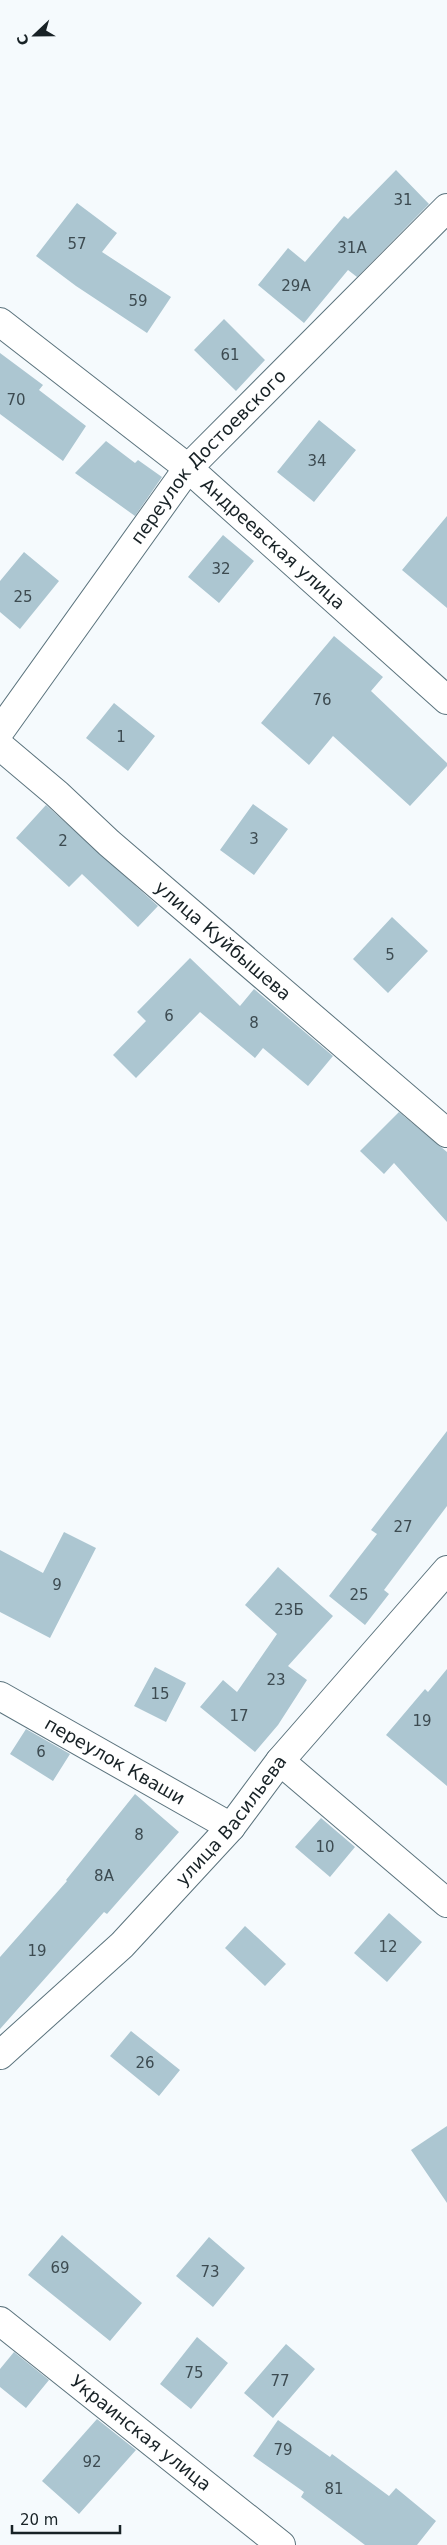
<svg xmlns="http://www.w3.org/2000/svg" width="447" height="2545" font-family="'DejaVu Sans',sans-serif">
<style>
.building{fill:#acc6d1}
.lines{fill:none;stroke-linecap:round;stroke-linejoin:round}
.minor-casing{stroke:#5b737d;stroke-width:30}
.minor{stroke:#fff;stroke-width:28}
.labels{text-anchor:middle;stroke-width:5;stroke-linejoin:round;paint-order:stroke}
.number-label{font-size:15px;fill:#3d4b51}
.street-label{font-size:18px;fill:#182226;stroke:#f5fafd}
</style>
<rect width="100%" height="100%" fill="#f5fafd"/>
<!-- building -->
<path class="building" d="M 396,170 L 429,204 L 357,277 L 348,270 L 304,323 L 258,285 L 288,248 L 305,262 L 344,216 L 348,219 Z
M 77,203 L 117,233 L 102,252 L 171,297 L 147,333 L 76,286 L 36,256 Z
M 224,319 L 265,360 L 236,391 L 194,350 Z
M 0,353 L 43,385 L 39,390 L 86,426 L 63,461 L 0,414 Z
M 319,420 L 356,450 L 314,502 L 277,472 Z
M 106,441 L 135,463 L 138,460 L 162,477 L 135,516 L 75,473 Z
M 447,516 L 447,608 L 402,570 Z
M 223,535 L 254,561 L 219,603 L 188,577 Z
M 24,552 L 59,581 L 20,629 L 0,612 L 0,581 Z
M 334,636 L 383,677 L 371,691 L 447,763 L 447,766 L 410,806 L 333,736 L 309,765 L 261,723 Z
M 114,703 L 155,736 L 128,771 L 86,738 Z
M 253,804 L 288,829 L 254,875 L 220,850 Z
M 46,805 L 158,906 L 138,927 L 82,874 L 69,887 L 16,838 Z
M 392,917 L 428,951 L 388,993 L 353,959 Z
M 190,958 L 240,1006 L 254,989 L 333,1056 L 308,1086 L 263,1048 L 255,1058 L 200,1012 L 136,1078 L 113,1055 L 146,1021 L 137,1012 Z
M 399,1112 L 447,1152 L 447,1222 L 394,1163 L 384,1174 L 360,1151 Z
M 447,1431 L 447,1506 L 384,1590 L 389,1594 L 365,1625 L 329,1596 L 377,1534 L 371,1530 Z
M 64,1532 L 96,1548 L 50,1638 L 0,1612 L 0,1550 L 43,1573 Z
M 278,1567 L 333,1616 L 288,1666 L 307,1680 L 278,1725 L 255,1752 L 200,1707 L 223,1680 L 237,1692 L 277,1634 L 245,1605 Z
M 155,1667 L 186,1683 L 166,1722 L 134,1706 Z
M 447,1669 L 447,1786 L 386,1735 L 425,1689 L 428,1692 Z
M 26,1729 L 70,1754 L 53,1781 L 10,1754 Z
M 135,1794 L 179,1832 L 107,1914 L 104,1912 L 0,2029 L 0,1957 L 67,1881 L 66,1880 Z
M 321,1818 L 355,1847 L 330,1877 L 295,1847 Z
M 389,1913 L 422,1942 L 387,1982 L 354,1953 Z
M 245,1926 L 286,1964 L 265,1986 L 225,1948 Z
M 131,2031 L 180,2070 L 159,2096 L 110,2056 Z
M 447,2126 L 447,2203 L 411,2150 Z
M 62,2235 L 142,2303 L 110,2341 L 28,2275 Z
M 209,2237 L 245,2268 L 213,2307 L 176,2276 Z
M 197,2337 L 228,2363 L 191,2409 L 160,2384 Z
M 286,2344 L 315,2369 L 273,2418 L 244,2393 Z
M 14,2352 L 49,2380 L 26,2408 L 0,2387 L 0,2369 Z
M 97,2419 L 136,2450 L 79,2514 L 42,2481 Z
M 278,2420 L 330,2457 L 332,2454 L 389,2496 L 396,2488 L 436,2521 L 417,2545 L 365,2545 L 301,2497 L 304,2492 L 253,2456 Z"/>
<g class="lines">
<defs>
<g id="minor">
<path id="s1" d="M 0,322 L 188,468 L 447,700"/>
<path id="s2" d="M 0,731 L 188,468 L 447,208"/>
<path id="s3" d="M 0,746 L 57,794 L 109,843 L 447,1133"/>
<path id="s4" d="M 0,1696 L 231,1827"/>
<path d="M 280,1761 L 447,1903"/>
<path id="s5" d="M 0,2055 L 122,1945 L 231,1827 L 280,1761 L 447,1570"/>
<path id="s6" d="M 0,2321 L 281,2545"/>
</g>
</defs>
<!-- minor casing -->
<use href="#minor" class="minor-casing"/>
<!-- minor -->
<use href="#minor" class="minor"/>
</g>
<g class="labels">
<!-- number labels -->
<g class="number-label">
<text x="403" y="205">31</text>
<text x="77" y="249">57</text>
<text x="352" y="253">31А</text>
<text x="296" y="291">29А</text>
<text x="138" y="306">59</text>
<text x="230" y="360">61</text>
<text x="16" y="405">70</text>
<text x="317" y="466">34</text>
<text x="221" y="574">32</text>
<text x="23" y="602">25</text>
<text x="322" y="705">76</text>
<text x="121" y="742">1</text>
<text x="254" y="844">3</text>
<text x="63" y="846">2</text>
<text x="390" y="960">5</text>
<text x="169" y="1021">6</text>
<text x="254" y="1028">8</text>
<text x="403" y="1532">27</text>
<text x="57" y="1590">9</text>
<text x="359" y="1600">25</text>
<text x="289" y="1615">23Б</text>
<text x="276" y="1685">23</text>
<text x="160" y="1699">15</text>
<text x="239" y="1721">17</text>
<text x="422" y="1726">19</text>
<text x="41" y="1757">6</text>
<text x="139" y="1840">8</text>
<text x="325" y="1852">10</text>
<text x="104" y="1881">8А</text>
<text x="388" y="1952">12</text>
<text x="37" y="1956">19</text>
<text x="145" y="2068">26</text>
<text x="60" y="2273">69</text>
<text x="210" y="2277">73</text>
<text x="194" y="2378">75</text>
<text x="280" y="2386">77</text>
<text x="283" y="2455">79</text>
<text x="92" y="2467">92</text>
<text x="334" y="2494">81</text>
</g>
<!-- street labels -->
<g class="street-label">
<text dy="6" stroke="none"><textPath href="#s2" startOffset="345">переулок Достоевского</textPath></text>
<text dy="6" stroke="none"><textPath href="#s1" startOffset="352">Андреевская улица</textPath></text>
<text dy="6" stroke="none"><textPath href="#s3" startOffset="296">улица Куйбышева</textPath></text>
<text dy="6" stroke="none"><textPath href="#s4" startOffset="132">переулок Кваши</textPath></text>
<text dy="6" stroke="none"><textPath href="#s5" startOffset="330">улица Васильева</textPath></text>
<text dy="6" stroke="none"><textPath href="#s6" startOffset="180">Украинская улица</textPath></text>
</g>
</g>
<!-- north arrow -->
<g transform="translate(35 35) rotate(248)" stroke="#f5fafd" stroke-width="4" paint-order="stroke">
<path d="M0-4L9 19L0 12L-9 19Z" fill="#182226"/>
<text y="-8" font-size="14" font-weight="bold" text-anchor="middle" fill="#182226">С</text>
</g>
<!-- scale -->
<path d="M12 2525v8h108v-8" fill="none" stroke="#182226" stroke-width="2.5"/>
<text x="20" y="2525" font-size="15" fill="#182226" stroke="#f5fafd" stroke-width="4" paint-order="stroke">20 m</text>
</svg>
